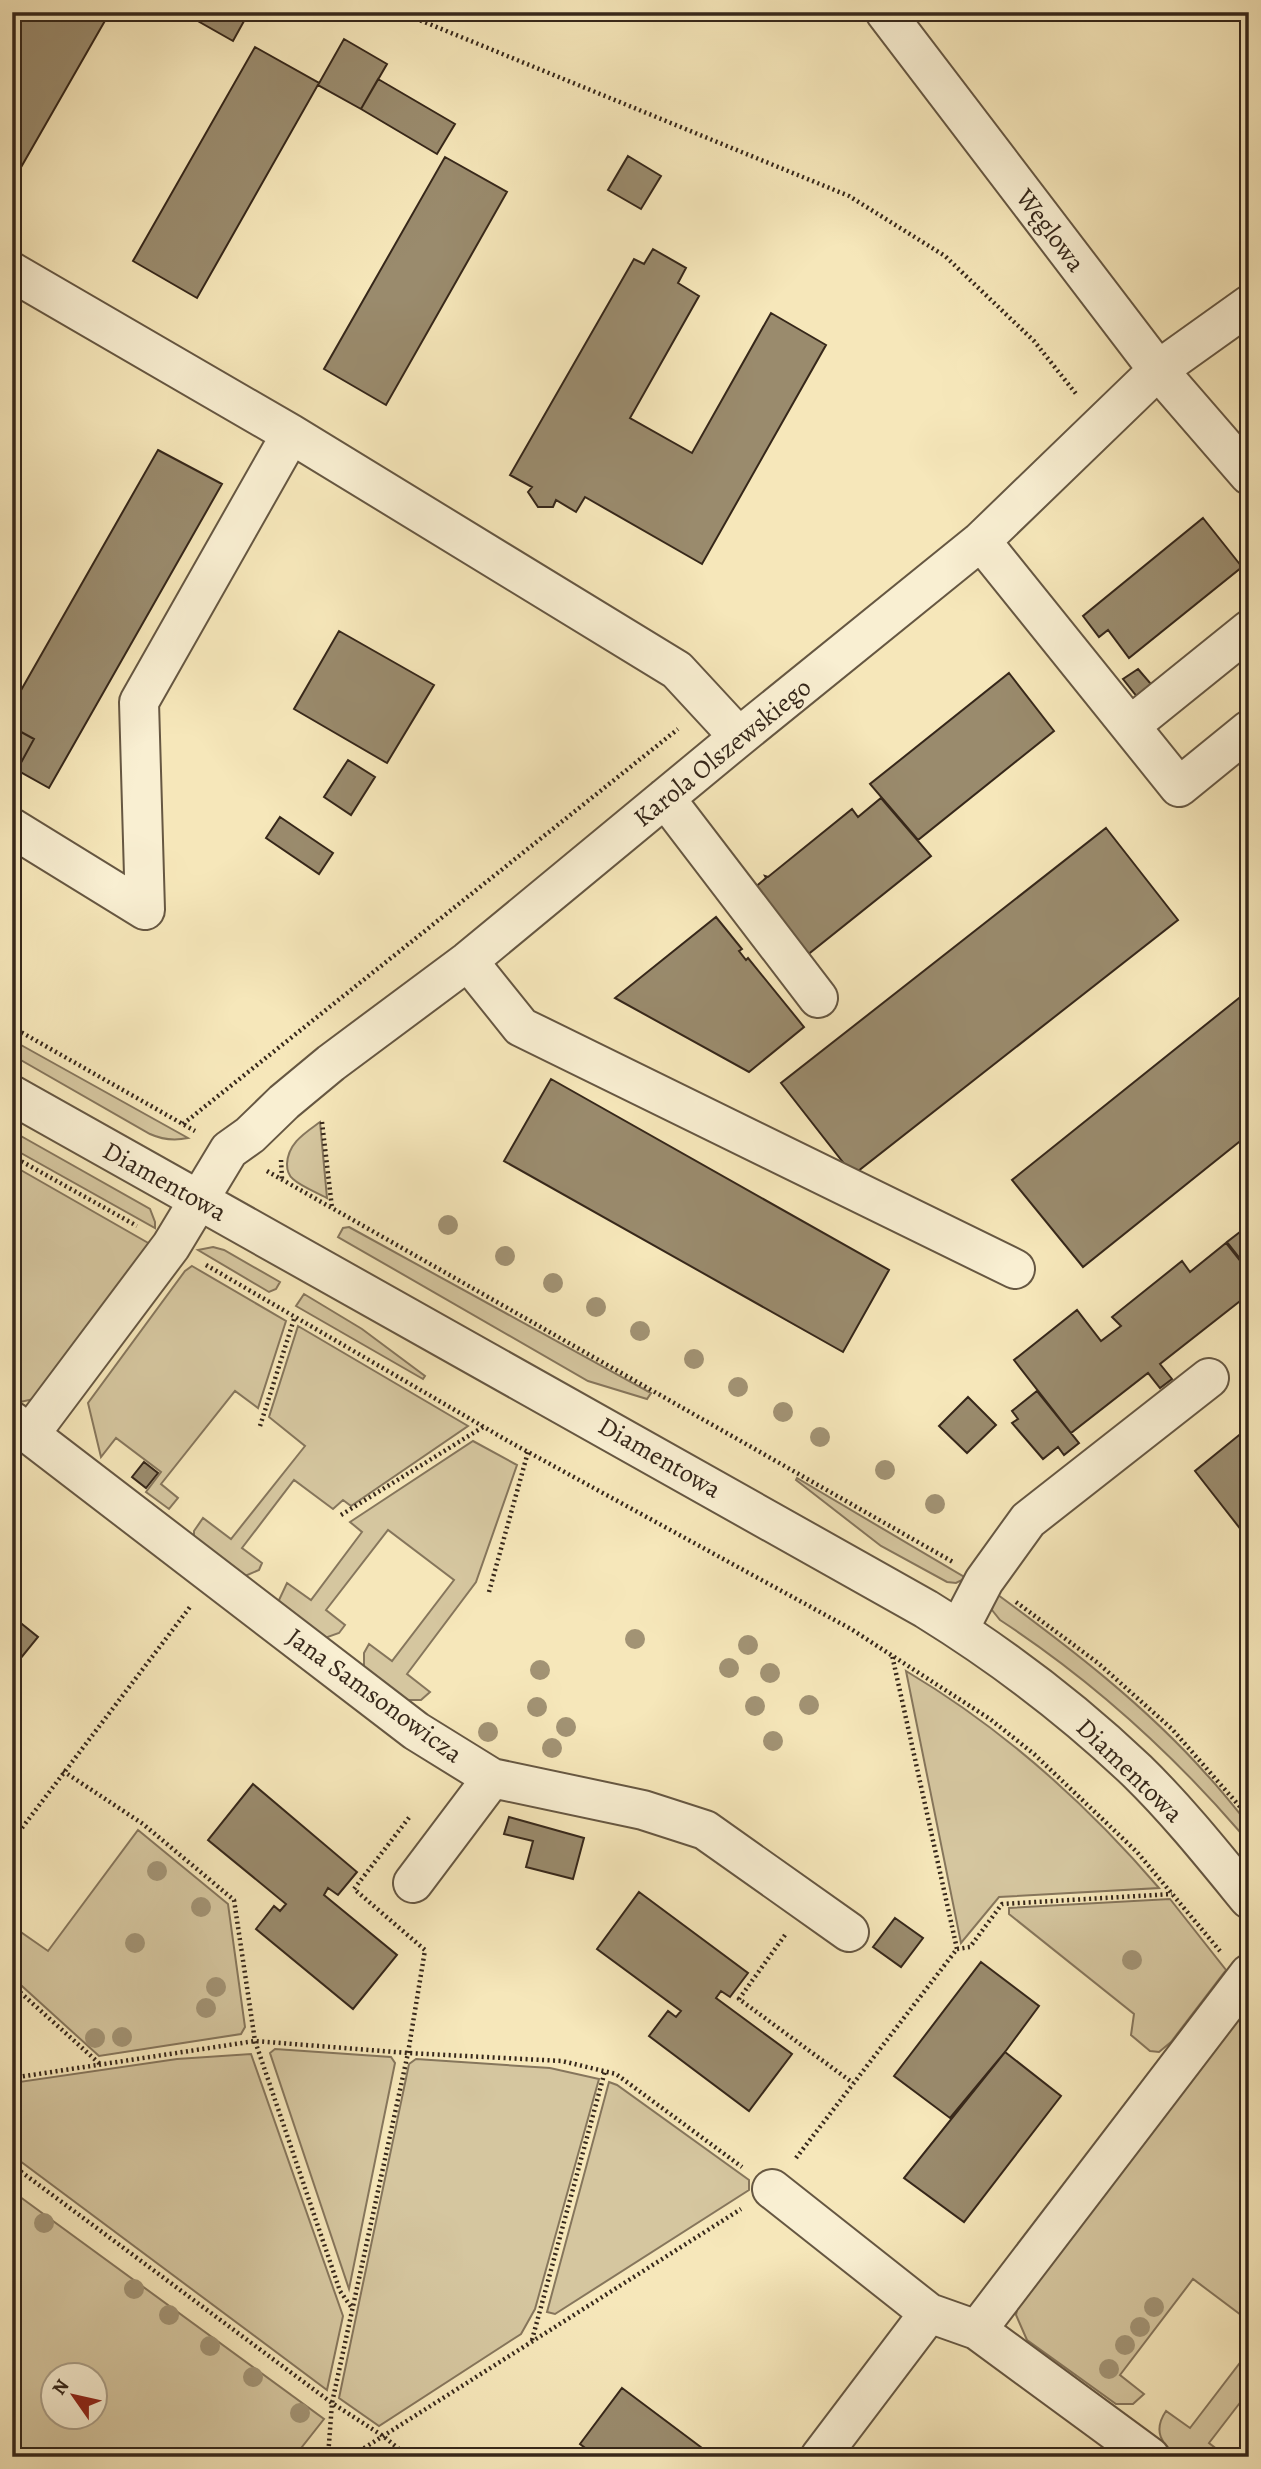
<svg xmlns="http://www.w3.org/2000/svg" width="1261" height="2469" font-family="Alegreya,serif">
<style>
.green{fill:#d5c69f;stroke:#86765c;stroke-width:2;fill-rule:evenodd}
.building{fill:#9a8b6d;stroke:#36271a;stroke-width:2}
.lines{fill:none;stroke-linecap:round;stroke-linejoin:round}
.minor-casing{stroke:#665742;stroke-width:42}
.path{stroke:#36271a;stroke-width:4.5;stroke-dasharray:2 3.5;stroke-linecap:butt}
.minor{stroke:#f9efd2;stroke-width:38}
.tree{fill:#a29374}
.labels{text-anchor:middle;stroke-width:5;stroke-linejoin:round;paint-order:stroke}
.street-label{font-size:26px;fill:#36271a;stroke:#f9efd2}
</style>
<rect width="100%" height="100%" fill="#f6e7ba"/>
<filter id="stains"><feTurbulence type="fractalNoise" baseFrequency=".00286" numOctaves="4"/><feColorMatrix values="0 0 0 0 .2 0 0 0 0 .09 0 0 0 0 .02 0 0 0 .5 -.17"/></filter>
<radialGradient id="worn" r=".72"><stop offset=".6" stop-color="#630" stop-opacity="0"/><stop offset="1" stop-color="#630" stop-opacity=".3"/></radialGradient>
<!-- green -->
<path class="green" d="M 12,1040 L 188,1138 C 174,1141 163,1140 150,1134 L 12,1055 Z
M 320,1122 L 327,1198 C 316,1192 302,1187 293,1179 C 288,1175 287,1170 287,1164 C 288,1143 305,1133 320,1122 Z
M 12,1131 L 150,1209 L 155,1222 L 155,1228 L 12,1148 Z
M 12,1165 L 150,1244 L 34,1399 L 20,1402 L 12,1400 Z
M 349,1227 L 651,1393 L 647,1399 L 588,1381 L 338,1237 L 343,1228 Z
M 213,1247 L 224,1250 L 280,1282 L 276,1289 L 269,1292 L 198,1250 Z
M 192,1266 L 286,1321 L 258,1408 L 235,1391 L 161,1484 L 178,1498 L 169,1509 L 146,1492 L 161,1472 L 116,1438 L 101,1457 L 88,1403 L 185,1271 Z
M 304,1294 L 362,1329 L 425,1376 L 423,1379 L 296,1306 Z
M 298,1326 L 468,1426 L 351,1506 L 343,1500 L 333,1509 L 294,1480 L 242,1548 L 262,1563 L 259,1570 L 245,1576 L 194,1538 L 194,1531 L 203,1518 L 231,1539 L 305,1446 L 269,1417 Z
M 473,1441 L 517,1465 L 476,1582 L 407,1674 L 430,1692 L 421,1700 L 400,1700 L 364,1671 L 364,1653 L 369,1644 L 392,1661 L 454,1580 L 388,1530 L 326,1610 L 345,1625 L 339,1633 L 325,1638 L 283,1610 L 279,1600 L 287,1583 L 311,1600 L 362,1532 L 350,1522 Z
M 797,1478 L 966,1578 L 956,1583 L 947,1582 L 881,1546 L 796,1480 Z
M 994,1592 C 1069,1647 1145,1705 1207,1775 C 1222,1791 1235,1808 1249,1825 L 1240,1832 C 1170,1751 1090,1679 1000,1620 L 992,1610 Z
M 906,1671 C 1002,1728 1086,1803 1159,1888 L 999,1897 L 961,1943 Z
M 138,1830 L 228,1904 L 245,2027 L 241,2034 L 99,2056 L 12,1977 L 12,1926 L 48,1951 Z
M 1170,1899 L 1226,1970 L 1171,2042 L 1159,2052 L 1150,2051 L 1131,2035 L 1134,2014 L 1009,1914 L 1009,1908 Z
M 1249,2005 L 1249,2321 L 1193,2279 L 1120,2375 L 1144,2394 L 1133,2404 L 1116,2404 L 1027,2340 L 1016,2315 L 1021,2290 Z
M 275,2049 L 391,2057 L 395,2063 L 349,2289 L 270,2053 Z
M 251,2054 L 343,2316 L 327,2390 L 12,2155 L 12,2083 L 177,2059 Z
M 416,2059 L 550,2068 L 599,2079 L 535,2309 L 521,2334 L 379,2426 L 339,2398 L 409,2064 Z
M 609,2082 L 617,2085 L 749,2180 L 749,2190 L 555,2314 L 547,2312 Z
M 12,2191 L 324,2419 L 294,2457 L 12,2457 ZM 52,2374 L 94,2374 L 94,2416 L 52,2416 Z
M 1249,2351 L 1249,2391 L 1209,2443 L 1227,2457 C 1214,2457 1193,2461 1181,2456 C 1160,2446 1153,2430 1166,2411 L 1190,2428 Z"/>
<!-- building -->
<path class="building" d="M 17,12 L 110,12 L 12,183 L 12,20 Z
M 182,12 L 249,12 L 233,41 Z
M 344,39 L 387,64 L 361,109 L 318,85 Z
M 255,47 L 319,83 L 197,298 L 133,261 Z
M 378,79 L 455,124 L 437,154 L 361,109 Z
M 628,156 L 661,176 L 641,209 L 608,190 Z
M 445,157 L 507,192 L 386,405 L 324,369 Z
M 653,249 L 686,268 L 678,283 L 699,296 L 630,418 L 692,453 L 771,313 L 826,345 L 702,564 L 585,497 L 576,512 L 556,500 L 553,507 L 538,507 L 528,492 L 532,487 L 510,475 L 634,259 L 644,264 Z
M 158,450 L 222,484 L 49,788 L 17,770 L 34,739 L 12,727 L 12,706 Z
M 1203,518 L 1242,567 L 1129,658 L 1108,630 L 1099,637 L 1083,616 Z
M 339,631 L 434,685 L 387,763 L 294,709 Z
M 1138,669 L 1157,691 L 1142,703 L 1123,679 Z
M 1009,673 L 1054,731 L 918,840 L 870,784 Z
M 12,727 L 34,739 L 17,770 L 12,768 Z
M 348,760 L 375,777 L 351,815 L 324,797 Z
M 881,798 L 931,856 L 806,956 L 753,889 L 766,878 L 765,876 L 768,877 L 852,809 L 858,817 Z
M 280,817 L 333,853 L 319,874 L 266,838 Z
M 1106,828 L 1178,920 L 853,1175 L 781,1083 Z
M 716,917 L 742,949 L 739,951 L 746,960 L 748,958 L 804,1027 L 749,1072 L 615,998 Z
M 1249,990 L 1249,1134 L 1083,1267 L 1012,1180 Z
M 551,1079 L 889,1270 L 843,1352 L 504,1161 Z
M 1249,1225 L 1249,1270 L 1227,1242 Z
M 1226,1243 L 1249,1272 L 1249,1294 L 1160,1364 L 1172,1379 L 1160,1388 L 1148,1373 L 1071,1433 L 1014,1360 L 1077,1310 L 1101,1341 L 1121,1326 L 1112,1317 L 1182,1261 L 1190,1272 Z
M 1037,1391 L 1079,1443 L 1064,1455 L 1058,1447 L 1043,1459 L 1012,1423 L 1018,1419 L 1012,1411 Z
M 968,1397 L 996,1425 L 967,1453 L 939,1426 Z
M 1249,1427 L 1249,1540 L 1195,1471 Z
M 144,1462 L 158,1473 L 146,1488 L 132,1477 Z
M 12,1616 L 38,1637 L 12,1669 Z
M 253,1784 L 357,1872 L 338,1895 L 328,1888 L 324,1895 L 397,1955 L 353,2009 L 256,1929 L 274,1906 L 280,1911 L 286,1904 L 208,1840 Z
M 509,1817 L 584,1838 L 573,1879 L 526,1867 L 533,1841 L 504,1834 Z
M 639,1892 L 748,1973 L 730,1997 L 721,1991 L 716,1998 L 792,2054 L 749,2111 L 649,2036 L 668,2011 L 676,2017 L 681,2011 L 597,1949 Z
M 895,1918 L 923,1938 L 901,1967 L 873,1947 Z
M 981,1962 L 1039,2006 L 1005,2052 L 950,2118 L 894,2076 Z
M 1005,2052 L 1061,2096 L 964,2222 L 904,2178 Z
M 622,2388 L 714,2457 L 597,2457 L 580,2444 Z"/>
<g class="lines">
<defs>
<path id="minor" d="M 885,12 L 1158,370 L 1249,475
M 12,272 L 291,434 L 677,670 L 739,737
M 981,541 L 1179,787 L 1249,730
M 1130,726 L 1249,630
M 665,798 L 818,998
M 12,828 L 145,910 L 139,702 L 291,434
M 468,961 L 521,1027 L 1015,1269
M 12,1095 L 926,1609 C 1002,1656 1072,1709 1137,1771 C 1177,1810 1213,1855 1249,1899
M 12,1421 L 416,1731 L 492,1778 L 643,1810 L 705,1830 L 849,1932
M 30,1434 L 171,1246 L 229,1150 L 250,1135 L 284,1102 L 331,1063 L 468,961 L 739,737 L 981,541 L 1158,370 L 1249,305
M 959,1629 L 984,1581 L 1028,1520 L 1209,1378
M 413,1883 L 492,1778
M 772,2189 L 929,2313 L 977,2330 L 1150,2457
M 977,2330 L 1249,1974
M 820,2457 L 929,2313"/>
</defs>
<!-- minor casing -->
<use href="#minor" class="minor-casing"/>
<!-- path -->
<path class="path" d="M 400,12 L 849,196 L 945,256 L 1034,341 L 1077,395
M 12,1027 L 195,1131
M 322,1122 L 332,1208
M 183,1124 L 678,729
M 12,1156 L 137,1226
M 281,1160 L 282,1179
M 267,1171 L 953,1562
M 206,1265 L 508,1441 L 851,1629 L 990,1719 L 1034,1754 L 1137,1852 L 1220,1951
M 260,1426 L 295,1316
M 341,1515 L 483,1427
M 489,1592 L 528,1452
M 1016,1602 L 1098,1663 L 1172,1729 L 1249,1817
M 63,1771 L 143,1824 L 234,1900 L 255,2041 L 340,2291 L 352,2308
M 12,1841 L 190,1607
M 785,1935 L 739,1999 L 853,2083
M 957,1949 L 970,1947 L 1002,1904 L 1172,1894
M 12,1985 L 100,2064
M 12,2078 L 255,2041 L 408,2053 L 562,2061 L 616,2074 L 742,2167
M 796,2158 L 957,1949 L 892,1655
M 12,2165 L 332,2403 L 383,2436 L 409,2457
M 532,2340 L 605,2071
M 328,2457 L 332,2403 L 408,2053 L 425,1950 L 354,1889 L 411,1815
M 350,2457 L 741,2209"/>
<!-- minor -->
<use href="#minor" class="minor"/>
</g>
<!-- trees -->
<g class="tree">
<circle cx="448" cy="1225" r="10"/>
<circle cx="505" cy="1256" r="10"/>
<circle cx="553" cy="1283" r="10"/>
<circle cx="596" cy="1307" r="10"/>
<circle cx="640" cy="1331" r="10"/>
<circle cx="694" cy="1359" r="10"/>
<circle cx="738" cy="1387" r="10"/>
<circle cx="783" cy="1412" r="10"/>
<circle cx="820" cy="1437" r="10"/>
<circle cx="885" cy="1470" r="10"/>
<circle cx="935" cy="1504" r="10"/>
<circle cx="635" cy="1639" r="10"/>
<circle cx="748" cy="1645" r="10"/>
<circle cx="729" cy="1668" r="10"/>
<circle cx="540" cy="1670" r="10"/>
<circle cx="770" cy="1673" r="10"/>
<circle cx="809" cy="1705" r="10"/>
<circle cx="755" cy="1706" r="10"/>
<circle cx="537" cy="1707" r="10"/>
<circle cx="566" cy="1727" r="10"/>
<circle cx="488" cy="1732" r="10"/>
<circle cx="773" cy="1741" r="10"/>
<circle cx="552" cy="1748" r="10"/>
<circle cx="157" cy="1871" r="10"/>
<circle cx="201" cy="1907" r="10"/>
<circle cx="135" cy="1943" r="10"/>
<circle cx="1132" cy="1960" r="10"/>
<circle cx="216" cy="1987" r="10"/>
<circle cx="206" cy="2008" r="10"/>
<circle cx="122" cy="2037" r="10"/>
<circle cx="95" cy="2038" r="10"/>
<circle cx="44" cy="2223" r="10"/>
<circle cx="134" cy="2289" r="10"/>
<circle cx="1154" cy="2307" r="10"/>
<circle cx="169" cy="2315" r="10"/>
<circle cx="1140" cy="2327" r="10"/>
<circle cx="1125" cy="2345" r="10"/>
<circle cx="210" cy="2346" r="10"/>
<circle cx="1109" cy="2369" r="10"/>
<circle cx="253" cy="2377" r="10"/>
<circle cx="300" cy="2413" r="10"/>
</g>
<g class="labels">
<!-- street labels -->
<g class="street-label">
<text transform="translate(1051 230) rotate(53)" y="9">Węglowa</text>
<text transform="translate(722 752) rotate(-39)" y="9">Karola Olszewskiego</text>
<text transform="translate(165 1181) rotate(29)" y="9">Diamentowa</text>
<text transform="translate(660 1457) rotate(30)" y="9">Diamentowa</text>
<text transform="translate(375 1695) rotate(36)" y="9">Jana Samsonowicza</text>
<text transform="translate(1130 1770) rotate(44)" y="9">Diamentowa</text>
</g>
</g>
<!-- margin -->
<rect width="1261" height="2469" fill="none" stroke="#f6e7ba" stroke-width="42"/>
<rect x="14" y="14" width="1233" height="2441" fill="none" stroke="#36271a" stroke-width="3.5"/>
<rect x="21" y="21" width="1219" height="2427" fill="none" stroke="#36271a" stroke-width="2"/>
<!-- north arrow -->
<g transform="translate(74 2396) rotate(304)"><circle r="33" fill="#f9efd2" stroke="#ab9f88" stroke-width="2"/>
<path d="M0-5L12 26L0 18L-12 26Z" fill="#8f2418"/>
<text y="-10" font-size="19" font-weight="bold" text-anchor="middle" fill="#36271a">N</text>
</g>
<rect width="100%" height="100%" filter="url(#stains)"/>
<rect width="100%" height="100%" fill="url(#worn)"/>
</svg>
